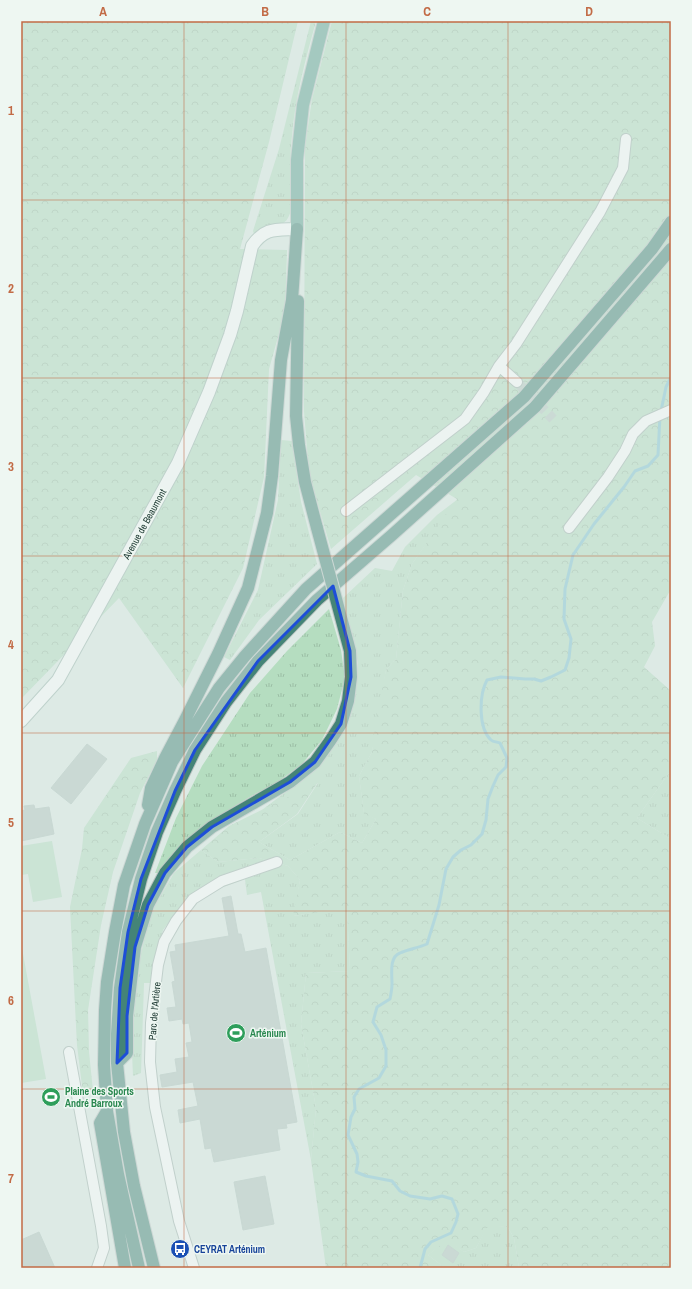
<svg xmlns="http://www.w3.org/2000/svg" width="692" height="1289" font-family="'Archivo Narrow',sans-serif">
<style>
.grass{fill:url(#grass-tufts)}
.forest{fill:url(#forest-crowns)}
.pitch{fill:#b5ddc0}
.lines{fill:none;stroke-linecap:round;stroke-linejoin:round}
.stream{stroke:#82c4d3;stroke-width:3}
.building{fill:#b3c5be;stroke:#b0c4bc}
.minor-tunnel{stroke:#b7c7c1;stroke-width:10;stroke-dasharray:10 5;stroke-linecap:butt}
.minor-casing{stroke:#a0b2ac;stroke-width:12}
.secondary-casing{stroke:#9cb6ad;stroke-width:14}
.primary-casing{stroke:#bcc4c2;stroke-width:14}
.trunk-casing{stroke:#bcc4c2;stroke-width:14}
.minor{stroke:#fff;stroke-width:10}
.secondary{stroke:#fff;stroke-width:12}
.primary{stroke:#5fa292;stroke-width:12}
.trunk{stroke:#448477;stroke-width:12}
.trunk-bridge-casing{stroke:#bcc4c2;stroke-width:14;stroke-linecap:butt}
.trunk-bridge{stroke:#448477;stroke-width:12}
.marked{fill:none;stroke:#1d4ed8;stroke-width:3;stroke-linejoin:round}
.grid{fill:none;stroke:#c26b46;stroke-width:1;stroke-opacity:0.55}
.labels{text-anchor:middle;stroke-width:3;stroke-linejoin:round;paint-order:stroke}
.street-label{font-size:10px;fill:#1e3a33;stroke:#eef7f2}
.leisure-label{font-size:10px;font-weight:bold;fill:#27864d;stroke:#eef7f2;text-anchor:start}
.transit-label{font-size:10px;font-weight:bold;fill:#164399;stroke:#eef7f2;text-anchor:start}
.neatline{fill:none;stroke:#c26b46;stroke-width:1.5}
.grid-label{font-size:13px;text-anchor:middle;font-weight:bold;fill:#c26b46}
</style>
<defs>
<pattern id="grass-tufts" width="24" height="20" patternUnits="userSpaceOnUse"><rect width="24" height="20" fill="#b5ddc0"/><path d="M3 7l-1-3M5 7V3M7 7l1-3M15 17l-1-3M17 17v-4M19 17l1-3" fill="none" stroke="#9bbea5"/></pattern>
<pattern id="forest-crowns" width="20" height="18" patternUnits="userSpaceOnUse"><rect width="20" height="18" fill="#b5ddc0"/><path d="M2 6a3 3 0 1 1 6 0M12 15a3 3 0 1 1 6 0" fill="none" stroke="#9bbea5"/></pattern>
</defs>
<rect width="100%" height="100%" fill="#ddeae5"/>
<!-- grass -->
<path class="grass" d="M 311,21 L 316,21 C 306,58 295,97 292,136 C 289,160 291,185 291,210 C 286,229 277,223 263,228 C 260,229 257,232 254,234 L 253,231 L 279,149 Z
M 281,440 L 292,441 L 301,502 L 317,564 L 259,620 L 230,660 L 224,657 L 258,590 L 278,500 Z
M 458,499 L 412,564 L 403,590 L 396,659 L 386,670 L 372,752 L 359,776 L 364,813 L 376,819 L 362,843 L 340,832 L 290,860 L 259,842 L 298,814 L 318,783 L 262,810 L 316,769 L 341,736 L 353,705 L 358,663 L 343,598 L 375,568 L 392,571 L 405,547 L 437,515 Z
M 329,609 L 341,650 L 345,678 L 337,709 L 322,740 L 302,764 L 275,784 L 253,795 L 210,821 L 178,848 L 159,873 L 155,873 L 176,818 L 202,766 L 250,693 L 287,651 Z
M 671,770 L 671,839 L 637,818 Z
M 201,850 L 218,862 L 259,858 L 288,866 L 300,880 L 294,916 L 347,907 L 350,971 L 306,973 L 301,1024 L 316,1108 L 311,1160 L 261,892 L 247,895 L 245,879 L 185,901 L 163,930 L 152,983 L 144,983 L 141,1073 L 133,1076 L 132,1052 L 133,1001 L 140,958 L 150,914 L 174,873 Z
M 507,1226 L 514,1238 L 519,1268 L 445,1268 L 428,1255 L 447,1239 L 464,1252 L 476,1248 L 487,1227 Z"/>
<!-- forest -->
<path class="forest" d="M 21,21 L 298,21 L 269,142 L 240,249 L 287,250 L 285,312 L 269,369 L 264,477 L 243,568 L 183,688 L 119,598 L 21,699 Z
M 332,21 L 671,21 L 671,589 L 652,622 L 655,646 L 644,667 L 671,691 L 671,770 L 637,818 L 671,839 L 671,1268 L 519,1268 L 514,1238 L 507,1226 L 487,1228 L 476,1248 L 464,1252 L 447,1240 L 428,1255 L 445,1268 L 326,1268 L 311,1160 L 316,1108 L 301,1024 L 306,973 L 350,971 L 347,908 L 293,916 L 300,880 L 288,866 L 259,858 L 218,862 L 201,850 L 229,826 L 318,782 L 297,814 L 259,842 L 290,860 L 340,832 L 362,843 L 376,819 L 364,814 L 359,776 L 372,752 L 376,718 L 386,670 L 396,659 L 403,590 L 412,564 L 457,499 L 416,475 L 331,549 L 309,474 L 304,411 L 305,147 L 312,99 Z
M 157,751 L 157,760 L 140,793 L 113,872 L 101,925 L 88,1010 L 89,1052 L 93,1091 L 83,1094 L 77,1045 L 70,907 L 82,849 L 84,828 L 131,758 Z"/>
<!-- pitch -->
<path class="pitch" d="M 52,841 L 62,897 L 33,902 L 28,874 L 21,875 L 21,846 Z
M 21,943 L 46,1079 L 21,1083 Z"/>
<g class="lines">
<!-- stream -->
<path class="stream" d="M 661,411 L 666,387 L 671,377
M 420,1268 L 425,1249 L 431,1242 L 451,1233 L 456,1222 L 458,1214 L 452,1199 L 442,1196 L 430,1199 L 410,1196 L 400,1191 L 392,1181 L 366,1176 L 356,1172 L 358,1162 L 357,1154 L 348,1135 L 351,1117 L 355,1109 L 354,1097 L 359,1089 L 379,1078 L 386,1066 L 386,1050 L 381,1035 L 373,1022 L 377,1007 L 390,999 C 391,994 392,989 392,984 C 392,974 389,957 400,953 C 409,949 418,948 427,944 L 439,905 L 446,869 L 453,857 L 461,850 L 471,845 L 482,834 L 486,820 L 488,799 L 493,786 L 498,775 L 506,767 L 507,758 L 500,743 C 498,742 493,742 491,740 C 478,728 479,695 487,680 L 501,677 L 525,679 L 534,679 L 541,681 L 551,677 L 565,670 L 569,658 L 571,639 L 564,619 L 565,589 L 573,555 L 594,524 L 624,487 L 635,471 L 648,466 L 658,455 L 660,416"/>
</g>
<!-- building -->
<path class="building" d="M 87,744 L 107,759 L 71,804 L 51,788 Z
M 34,805 L 35,809 L 49,807 L 54,834 L 21,841 L 21,811 L 25,810 L 24,806 Z
M 231,896 L 238,934 L 241,934 L 245,952 L 266,948 L 297,1122 L 286,1124 L 287,1128 L 277,1129 L 280,1150 L 214,1162 L 211,1148 L 205,1149 L 200,1119 L 180,1123 L 178,1110 L 198,1106 L 193,1082 L 162,1087 L 160,1075 L 177,1072 L 175,1059 L 189,1057 L 186,1043 L 192,1042 L 189,1023 L 183,1024 L 182,1019 L 169,1021 L 167,1008 L 176,1007 L 172,982 L 175,981 L 170,952 L 176,951 L 175,945 L 229,936 L 222,898 Z
M 265,1176 L 274,1224 L 243,1230 L 234,1182 Z
M 39,1232 L 55,1268 L 21,1268 L 21,1240 Z
M 448,1245 L 459,1253 L 453,1263 L 442,1255 Z"/>
<g class="lines">
<!-- minor-tunnel -->
<path class="minor-tunnel" d="M 517,382 L 553,419"/>
<defs>
<path id="minor" d="M 499,366 L 517,382
M 346,511 L 465,419 L 484,392 L 499,366 L 516,344 L 600,212 L 623,168 L 626,139
M 569,528 L 608,477 L 625,451 L 633,434 L 646,421 L 671,410
M 69,1052 L 101,1226 L 104,1248 L 97,1268
M 194,1268 L 179,1221 L 155,1107 L 150,1062 L 151,1023 L 158,965 L 164,942 L 176,921 L 193,899 L 222,881 L 277,862"/>
<path id="secondary" d="M 21,721 L 58,680 L 178,463 L 209,392 L 230,335 L 237,311 L 252,246 C 265,227 276,230 297,229"/>
<path id="primary" d="M 297,229 L 297,160 L 303,105 L 324,21"/>
<path id="trunk" d="M 298,301 L 296,416 L 299,445 L 305,482 L 317,528
M 148,805 L 151,788 L 165,758 L 185,720 L 218,654 L 248,588 L 267,513 L 272,476 L 281,360 L 292,300 L 297,229
M 117,1063 L 127,1053 L 127,1016 L 135,947 L 148,905 L 165,873 L 187,847 L 212,827 L 290,782 L 315,762 L 330,741 L 341,724 L 348,701 L 351,677 L 350,651
M 107,1111 L 100,1123 L 125,1268
M 139,1268 L 118,1174 L 107,1111 L 104,1065 L 105,1010 L 107,982 L 115,932 L 124,885 L 145,824 L 172,762 L 219,688 L 245,656 L 306,589 L 524,397 L 652,249 L 671,222
M 154,1268 L 134,1186 L 124,1132 L 117,1063 L 117,1034 L 120,988 L 128,932 L 141,879 L 157,832 L 175,791 L 195,750 L 226,702 L 258,661 L 317,600 L 392,535 L 535,407 L 671,249"/>
</defs>
<!-- minor casing -->
<use href="#minor" class="minor-casing"/>
<!-- secondary casing -->
<use href="#secondary" class="secondary-casing"/>
<!-- primary casing -->
<use href="#primary" class="primary-casing"/>
<!-- trunk casing -->
<use href="#trunk" class="trunk-casing"/>
<!-- minor -->
<use href="#minor" class="minor"/>
<!-- secondary -->
<use href="#secondary" class="secondary"/>
<!-- primary -->
<use href="#primary" class="primary"/>
<!-- trunk -->
<use href="#trunk" class="trunk"/>
<defs>
<path id="trunk-bridge" d="M 317,528 L 350,651"/>
</defs>
<!-- trunk-bridge casing -->
<use href="#trunk-bridge" class="trunk-bridge-casing"/>
<!-- trunk-bridge -->
<use href="#trunk-bridge" class="trunk-bridge"/>
</g>
<!-- marked area -->
<path d="M0 0H692V1289H0ZM 333,586 L 350,651 L 351,677 L 341,724 L 315,762 L 290,782 L 212,827 L 187,847 L 165,873 L 148,905 L 135,947 L 127,1016 L 127,1053 L 117,1063 L 120,988 L 128,932 L 141,879 L 175,791 L 195,750 L 258,661 Z" fill="#ddeae5" fill-opacity=".55" fill-rule="evenodd"/>
<path class="marked" d="M 333,586 L 350,651 L 351,677 L 341,724 L 315,762 L 290,782 L 212,827 L 187,847 L 165,873 L 148,905 L 135,947 L 127,1016 L 127,1053 L 117,1063 L 120,988 L 128,932 L 141,879 L 175,791 L 195,750 L 258,661 Z"/>
<!-- grid -->
<path class="grid" d="M 184,21 L 184,1268M 346,21 L 346,1268M 508,21 L 508,1268M 21,200 L 671,200M 21,378 L 671,378M 21,556 L 671,556M 21,733 L 671,733M 21,911 L 671,911M 21,1089 L 671,1089"/>
<!-- icons -->
<defs>
<symbol id="stadium-disc" viewBox="-11 -11 22 22"><circle r="9.5" fill="#2e9e5b" stroke="#eef7f2"/><path d="M0-5a6.5 5 0 1 0 0 10a6.5 5 0 1 0 0-10ZM-3.5-1.8h7v3.6h-7Z" fill="#fff"/></symbol>
<symbol id="bus-disc" viewBox="-11 -11 22 22"><circle r="9.5" fill="#1a4fb4" stroke="#eef7f2"/><path d="M-5-6H5V4H4V6H2V4H-2V6H-4V4H-5ZM-3.5-4V0h7V-4ZM-3.5 1.2v1.5H-2V1.2ZM2 1.2v1.5H3.5V1.2Z" fill="#fff"/></symbol>
</defs>
<g fill-rule="evenodd">
<use href="#stadium-disc" x="225" y="1022" width="22" height="22"/>
<use href="#stadium-disc" x="40" y="1086" width="22" height="22"/>
<use href="#bus-disc" x="169" y="1238" width="22" height="22"/>
</g>
<g class="labels">
<!-- street labels -->
<g class="street-label">
<text transform="translate(144 524) rotate(-61)" y="4">Avenue de Beaumont</text>
<text transform="translate(154 1011) rotate(-85)" y="4">Parc de l'Artière</text>
</g>
<!-- leisure labels -->
<g class="leisure-label">
<text x="250" y="1037">Arténium</text>
<text x="65" y="1095">Plaine des Sports<tspan x="65" dy="12">André Barroux</tspan></text>
</g>
<!-- transit labels -->
<g class="transit-label">
<text x="194" y="1253">CEYRAT Arténium</text>
</g>
</g>
<!-- border -->
<rect width="692" height="1289" fill="none" stroke="#eef7f2" stroke-width="44"/>
<rect x="22" y="22" width="648" height="1245" class="neatline"/>
<g class="grid-label">
<text x="103" y="16">A</text>
<text x="265" y="16">B</text>
<text x="427" y="16">C</text>
<text x="589" y="16">D</text>
<text x="11" y="115">1</text>
<text x="11" y="293">2</text>
<text x="11" y="471">3</text>
<text x="11" y="649">4</text>
<text x="11" y="827">5</text>
<text x="11" y="1005">6</text>
<text x="11" y="1183">7</text>
</g>
</svg>
